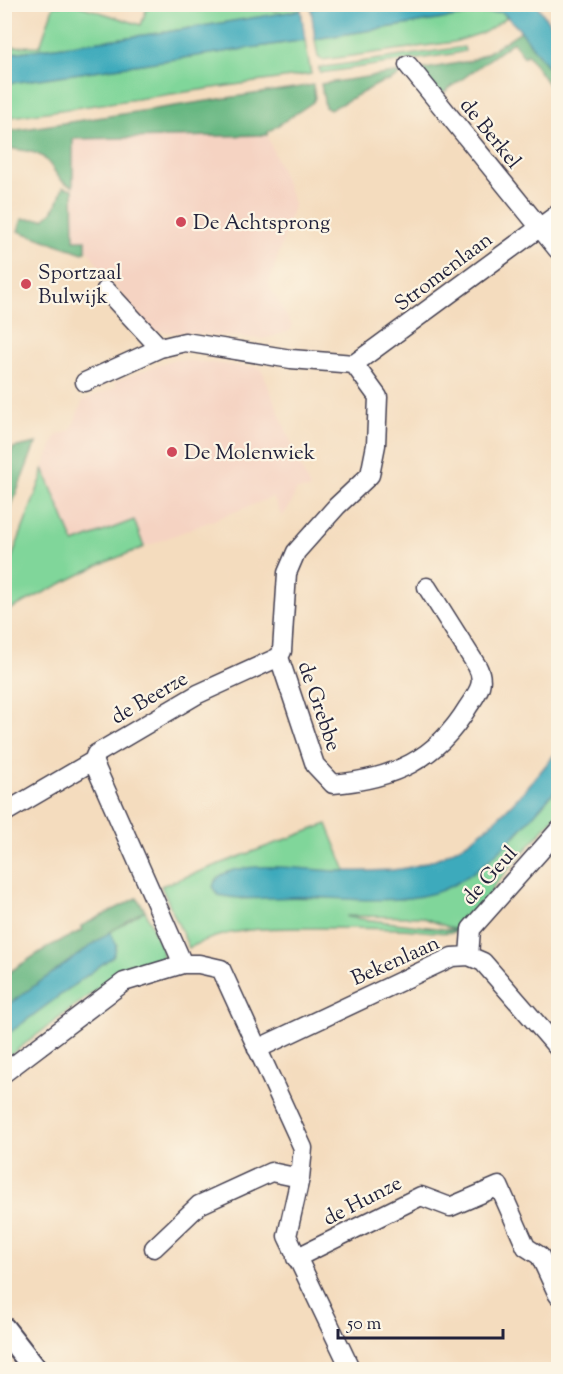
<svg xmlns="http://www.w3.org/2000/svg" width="563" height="1374" font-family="'Sorts Mill Goudy',serif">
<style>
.built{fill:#f5d3c2}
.green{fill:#80d69a;stroke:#517c6a;stroke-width:1.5;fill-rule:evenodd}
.forest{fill:#68b782;stroke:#456c5e;stroke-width:1.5}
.water{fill:#3daabc;stroke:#30667c;stroke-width:1.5}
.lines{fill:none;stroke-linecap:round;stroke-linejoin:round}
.minor-casing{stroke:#423e4f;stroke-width:21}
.tertiary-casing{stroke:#423e4f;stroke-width:26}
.minor{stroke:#fff;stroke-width:18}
.tertiary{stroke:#fff;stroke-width:22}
.poi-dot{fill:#d1495b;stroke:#fcf5e5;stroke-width:2}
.labels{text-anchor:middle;stroke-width:4.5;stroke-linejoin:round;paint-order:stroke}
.street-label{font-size:21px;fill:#22223b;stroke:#fcf5e5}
.poi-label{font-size:21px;fill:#22223b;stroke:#fcf5e5;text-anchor:start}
</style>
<rect width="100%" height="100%" fill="#fcf5e5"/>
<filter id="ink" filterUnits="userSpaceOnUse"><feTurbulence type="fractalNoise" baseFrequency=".0167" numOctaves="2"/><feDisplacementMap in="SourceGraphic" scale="12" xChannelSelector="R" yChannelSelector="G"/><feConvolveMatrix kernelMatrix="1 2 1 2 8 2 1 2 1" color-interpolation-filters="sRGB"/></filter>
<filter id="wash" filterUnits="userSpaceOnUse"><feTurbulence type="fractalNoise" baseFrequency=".008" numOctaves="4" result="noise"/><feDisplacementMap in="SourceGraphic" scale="24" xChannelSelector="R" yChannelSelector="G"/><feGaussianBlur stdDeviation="1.35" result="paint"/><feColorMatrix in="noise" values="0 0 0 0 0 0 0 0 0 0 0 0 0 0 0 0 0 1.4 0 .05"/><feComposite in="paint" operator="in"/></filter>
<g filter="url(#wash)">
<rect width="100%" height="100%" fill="#f4dcbe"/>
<!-- built -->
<path class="built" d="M 267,135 L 294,204 L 269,285 L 292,326 L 290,331 L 264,339 L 152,331 L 101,269 L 86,248 L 86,240 L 74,240 L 73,139 Z
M 174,359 L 261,368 L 310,489 L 296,490 L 291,504 L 282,517 L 273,497 L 144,547 L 134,520 L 74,543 L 43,468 L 56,436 L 71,430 L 83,400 L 116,387 L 114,382 Z"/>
<!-- green -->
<path class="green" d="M 258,4 L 277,11 L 279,5 L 300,4 L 301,10 L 166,32 L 5,54 L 4,47 L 40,46 L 54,5 L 77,5 L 141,25 L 148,5 Z
M 502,12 L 507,17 L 485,32 L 454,42 L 322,60 L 318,57 L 315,39 L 475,14 Z
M 305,40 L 311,74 L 5,118 L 5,84 Z
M 464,47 L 465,51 L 452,54 L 320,73 L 319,68 Z
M 43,468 L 74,543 L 134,520 L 144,547 L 99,565 L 5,612 L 5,576 L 42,477 Z
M 558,787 L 558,813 L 492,888 L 491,899 L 461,931 C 443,935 421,930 402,929 C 374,928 347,928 319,928 C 275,928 228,926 189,948 L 161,886 L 327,824 L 346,871 C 307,871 270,864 231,871 L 241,899 L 272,897 L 403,899 L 453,885 L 516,835 ZM 347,916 L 421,917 L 459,931 L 347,917 Z
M 145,910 L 163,952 L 162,961 L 128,970 L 107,982 L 5,1059 L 5,1036 L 113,956 L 117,945 L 110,932 Z"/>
<!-- forest -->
<path class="forest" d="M 521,31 L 558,81 L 558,98 L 527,54 L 524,57 L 513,42 L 439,96 L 420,70 L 470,61 L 489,52 Z
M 400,72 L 400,75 L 389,81 L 382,82 L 330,110 L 325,107 L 321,84 Z
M 313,85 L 315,98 L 313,102 L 268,132 L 267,135 L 73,139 L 73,186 C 56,181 57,171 46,160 C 37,150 17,150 5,148 L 5,132 Z
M 63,187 L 73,189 L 74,240 L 86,240 L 86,251 L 83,253 L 18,231 L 22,219 L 44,219 L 52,212 L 58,202 Z
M 37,443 L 34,447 L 5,523 L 5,470 L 13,448 Z
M 137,898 L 145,910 L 110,932 L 5,1007 L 5,975 L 48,947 L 83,930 L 81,926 Z"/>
<!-- water -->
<path class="water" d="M 335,4 L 537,5 L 558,36 L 558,81 L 521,31 L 502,12 L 475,14 L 315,39 L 311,8 Z
M 301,10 L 305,40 L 5,84 L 5,54 L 166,32 Z
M 558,750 L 558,787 C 526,824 482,878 434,893 C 395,904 350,899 310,897 C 279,896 248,902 218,895 L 213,888 C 216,855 310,870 332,871 C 352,872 373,871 392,870 C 466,863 515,804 558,750 Z
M 110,932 C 115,941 119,946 113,956 L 5,1036 L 5,1007 Z"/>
</g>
<g filter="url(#ink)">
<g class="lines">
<defs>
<path id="minor" d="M 408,65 L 558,250
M 106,290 L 160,348 L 185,342 L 291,359 L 354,364 L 558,214
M 85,382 L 160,348
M 279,657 L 315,765 L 333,784 C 393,779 436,760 468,707 C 478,692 486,683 477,666 L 427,587
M 4,813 L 93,761
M 469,956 L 471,929 L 558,831
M 183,964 L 93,761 L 96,754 L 198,694 L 279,657 L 282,651 L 287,573 L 296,552 L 337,506 L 370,475 L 376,445 L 378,397 L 354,364
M 257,1049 L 452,957 L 469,956 L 483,962 L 558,1048
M 4,1073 L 124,982 L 183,964 L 199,964 L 221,969 L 303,1148 L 300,1178 L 287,1236 L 351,1370
M 154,1248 L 199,1205 L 271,1172 L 300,1178
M 296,1258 L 421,1196 L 450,1207 L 499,1186 L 526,1247 L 540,1256 L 558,1295"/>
<path id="tertiary" d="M 4,1329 L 36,1370"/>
</defs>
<!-- minor casing -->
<use href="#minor" class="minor-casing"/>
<!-- tertiary casing -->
<use href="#tertiary" class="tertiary-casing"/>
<!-- minor -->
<use href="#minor" class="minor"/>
<!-- tertiary -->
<use href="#tertiary" class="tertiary"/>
</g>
</g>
<!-- markers -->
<g class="poi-dot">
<circle cx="181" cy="222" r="6"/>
<circle cx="26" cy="284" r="6"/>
<circle cx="172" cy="452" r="6"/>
</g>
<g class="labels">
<!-- street labels -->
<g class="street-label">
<text transform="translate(491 133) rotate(51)" y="7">de Berkel</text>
<text transform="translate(443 271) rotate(-37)" y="7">Stromenlaan</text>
<text transform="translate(149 697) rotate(-30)" y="7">de Beerze</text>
<text transform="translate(320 706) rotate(71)" y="7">de Grebbe</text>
<text transform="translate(489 875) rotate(-48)" y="7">de Geul</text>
<text transform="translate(395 960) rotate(-24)" y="7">Bekenlaan</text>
<text transform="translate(362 1200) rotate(-27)" y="7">de Hunze</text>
</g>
<!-- poi labels -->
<g class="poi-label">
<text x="193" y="229">De Achtsprong</text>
<text x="38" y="279">Sportzaal<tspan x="38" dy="24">Bulwijk</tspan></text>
<text x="184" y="459">De Molenwiek</text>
</g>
</g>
<!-- margin -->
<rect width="563" height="1374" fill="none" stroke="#fcf5e5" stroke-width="24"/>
<!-- scale -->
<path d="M338 1329v9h165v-9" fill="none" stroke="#22223b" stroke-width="3"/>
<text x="347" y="1329" font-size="18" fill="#22223b" stroke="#fcf5e5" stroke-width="4.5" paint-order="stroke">50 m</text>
</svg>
